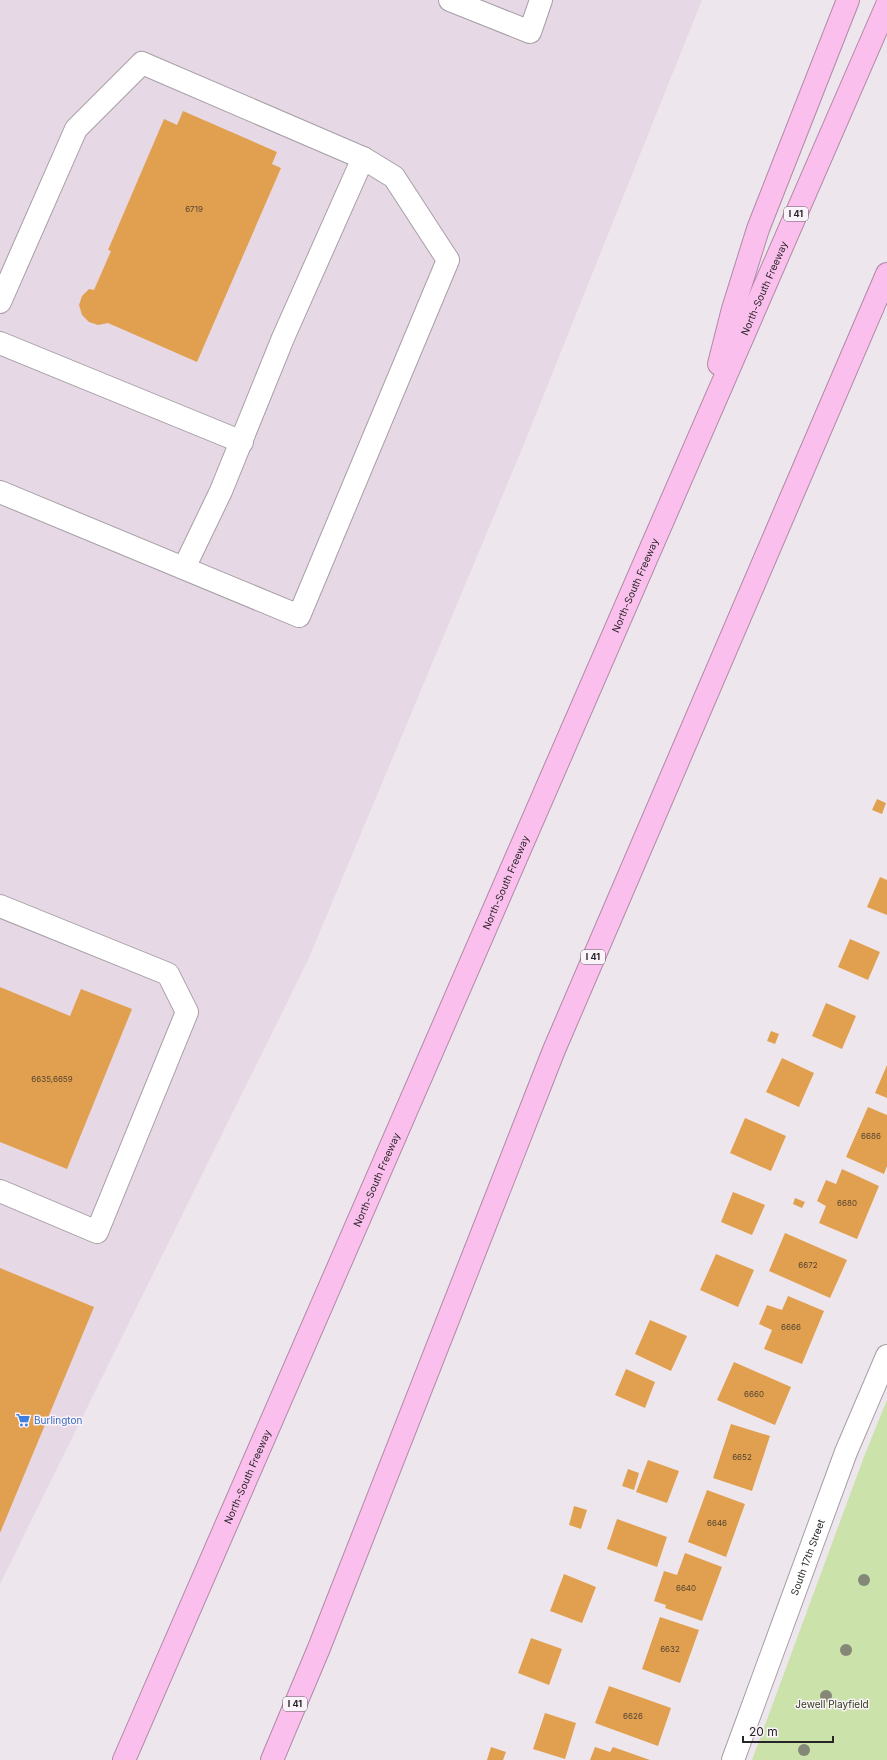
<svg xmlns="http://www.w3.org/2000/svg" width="887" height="1760" font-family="Inter,sans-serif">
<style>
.built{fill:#e6d8e4}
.green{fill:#cbe2ab}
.building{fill:#e1a050}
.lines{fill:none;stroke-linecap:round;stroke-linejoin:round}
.minor-casing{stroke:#a69fa6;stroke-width:24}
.highway-casing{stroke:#b089a7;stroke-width:24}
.minor{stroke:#fff;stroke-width:22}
.highway{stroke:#fabfec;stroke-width:22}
.tree{fill:#858877}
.labels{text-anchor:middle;stroke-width:3;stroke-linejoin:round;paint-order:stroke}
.number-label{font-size:8px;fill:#564432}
.shield{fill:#fbf3fa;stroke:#676367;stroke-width:1}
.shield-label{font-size:9px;font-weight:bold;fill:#282528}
.street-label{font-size:10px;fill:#282528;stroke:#fbf3fa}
.shop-label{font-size:10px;fill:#366cbe;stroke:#fbf3fa;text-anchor:start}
.park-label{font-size:10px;fill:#2f3c17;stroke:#fbf3fa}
</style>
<rect width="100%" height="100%" fill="#eee6ed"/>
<!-- built -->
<path class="built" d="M 0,0 L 702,0 L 524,444 L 308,960 L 0,1584 Z"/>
<!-- green -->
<path class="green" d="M 887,1400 L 887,1760 L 752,1760 L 865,1454 Z"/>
<!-- building -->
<path class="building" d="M 183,111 L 277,152 L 272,164 L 281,168 L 197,362 L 108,323 L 98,325 L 89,322 L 82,315 L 79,305 L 82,296 L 89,289 L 94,290 L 111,251 L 108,250 L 164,119 L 177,125 Z
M 877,799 L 886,803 L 882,814 L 872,810 Z
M 880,877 L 887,880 L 887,915 L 867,907 Z
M 850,939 L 880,952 L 868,980 L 838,967 Z
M 0,987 L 70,1016 L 81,989 L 132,1009 L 67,1169 L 0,1142 Z
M 826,1003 L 856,1016 L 842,1049 L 812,1036 Z
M 771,1031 L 779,1034 L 775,1044 L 767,1041 Z
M 782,1058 L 814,1073 L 799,1107 L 766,1092 Z
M 887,1065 L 887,1098 L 875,1093 Z
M 868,1107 L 887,1115 L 887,1166 L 884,1174 L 846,1157 Z
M 745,1118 L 786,1136 L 771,1171 L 730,1153 Z
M 842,1169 L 879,1186 L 857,1239 L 819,1223 L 826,1206 L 817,1201 L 826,1180 L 836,1184 Z
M 733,1192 L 765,1205 L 752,1235 L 721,1222 Z
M 795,1198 L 805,1202 L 802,1208 L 793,1204 Z
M 785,1233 L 847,1260 L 830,1298 L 769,1271 Z
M 716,1254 L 754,1270 L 738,1307 L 700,1290 Z
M 0,1268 L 94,1307 L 0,1533 Z
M 788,1296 L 824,1311 L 802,1364 L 764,1349 L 772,1330 L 759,1324 L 767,1305 L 782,1310 Z
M 650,1320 L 687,1336 L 671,1371 L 635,1354 Z
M 734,1362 L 791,1387 L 775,1425 L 717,1400 Z
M 626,1369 L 655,1382 L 645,1408 L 615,1395 Z
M 731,1424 L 770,1436 L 752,1491 L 713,1478 Z
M 648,1460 L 679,1471 L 667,1503 L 636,1492 Z
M 628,1469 L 639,1473 L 634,1490 L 622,1486 Z
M 707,1490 L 745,1504 L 726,1557 L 688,1542 Z
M 574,1506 L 587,1510 L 581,1529 L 569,1525 Z
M 617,1519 L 667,1537 L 657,1567 L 607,1549 Z
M 685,1553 L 722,1567 L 702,1621 L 665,1608 L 666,1605 L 654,1601 L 664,1571 L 677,1575 Z
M 564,1574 L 596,1587 L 582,1623 L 550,1611 Z
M 660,1617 L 699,1630 L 680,1683 L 642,1669 Z
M 531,1638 L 562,1649 L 549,1685 L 518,1673 Z
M 609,1686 L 671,1708 L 658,1746 L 595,1723 Z
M 545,1713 L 576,1723 L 565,1759 L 533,1749 Z
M 491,1747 L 506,1752 L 503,1760 L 487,1760 Z
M 595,1747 L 610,1752 L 613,1747 L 650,1760 L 590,1760 Z"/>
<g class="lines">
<defs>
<g id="minor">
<path d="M 450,0 L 530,32 L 541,0"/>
<path d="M 0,302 L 76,129 L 142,63 L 363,158 L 394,177 L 448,260 L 299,616 L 0,492"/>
<path d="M 0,343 L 242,442"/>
<path d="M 184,568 L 221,491 L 283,338 L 363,158"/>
<path d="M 0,906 L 168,974 L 187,1012 L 97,1232 L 0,1191"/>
<path id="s1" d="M 733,1760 L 846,1452 L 887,1356"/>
</g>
<g id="highway">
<path d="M 719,364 L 733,309 L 758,229 L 848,0"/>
<path id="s2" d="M 124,1760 L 887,5"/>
<path d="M 272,1760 L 319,1648 L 554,1050 L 887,274"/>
</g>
</defs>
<!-- minor casing -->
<use href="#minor" class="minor-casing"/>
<!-- highway casing -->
<use href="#highway" class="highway-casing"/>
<!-- minor -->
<use href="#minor" class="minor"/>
<!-- highway -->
<use href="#highway" class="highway"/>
</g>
<!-- trees -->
<g class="tree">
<circle cx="864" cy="1580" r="6"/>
<circle cx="846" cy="1650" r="6"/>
<circle cx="826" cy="1696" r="6"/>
<circle cx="804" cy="1750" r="6"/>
</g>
<!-- icons -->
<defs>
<symbol id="supermarket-bare" viewBox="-9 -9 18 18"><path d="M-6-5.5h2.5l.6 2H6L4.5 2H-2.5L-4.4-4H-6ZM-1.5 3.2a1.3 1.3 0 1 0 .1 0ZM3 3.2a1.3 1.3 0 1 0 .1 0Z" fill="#3f7fe0" stroke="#fbf3fa" stroke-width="2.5" paint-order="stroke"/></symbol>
</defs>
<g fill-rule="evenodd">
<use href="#supermarket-bare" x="13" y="1410" width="20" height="20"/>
</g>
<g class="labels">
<!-- number labels -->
<g class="number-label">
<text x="194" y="212">6719</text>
<text x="52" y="1082">6635,6659</text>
<text x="871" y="1139">6686</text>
<text x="847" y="1206">6680</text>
<text x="808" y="1268">6672</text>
<text x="791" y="1330">6666</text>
<text x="754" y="1397">6660</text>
<text x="742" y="1460">6652</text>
<text x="717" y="1526">6646</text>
<text x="686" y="1591">6640</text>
<text x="670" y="1652">6632</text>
<text x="633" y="1719">6626</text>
</g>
<!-- shield labels -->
<g class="shield">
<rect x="784" y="207" width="24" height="14" rx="3"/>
<rect x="581" y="950" width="24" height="14" rx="3"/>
<rect x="283" y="1697" width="24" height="14" rx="3"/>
</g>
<g class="shield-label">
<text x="796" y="217">I 41</text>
<text x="593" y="960">I 41</text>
<text x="295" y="1707">I 41</text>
</g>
<!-- street labels -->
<g class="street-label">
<text dy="4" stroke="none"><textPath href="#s2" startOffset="1605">North-South Freeway</textPath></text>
<text dy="4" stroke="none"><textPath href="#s2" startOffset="1281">North-South Freeway</textPath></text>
<text dy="4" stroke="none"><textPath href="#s2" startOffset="957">North-South Freeway</textPath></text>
<text dy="4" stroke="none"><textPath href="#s2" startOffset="633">North-South Freeway</textPath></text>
<text dy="4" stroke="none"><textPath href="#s2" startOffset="309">North-South Freeway</textPath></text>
<text dy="4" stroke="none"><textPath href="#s1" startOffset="216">South 17th Street</textPath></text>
</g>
<!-- shop labels -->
<g class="shop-label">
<text x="34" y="1424">Burlington</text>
</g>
<!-- park labels -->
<g class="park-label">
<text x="832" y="1708">Jewell Playfield</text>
</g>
</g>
<!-- scale -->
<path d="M743 1736v6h90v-6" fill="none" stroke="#282528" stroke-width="2"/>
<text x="749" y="1736" font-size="12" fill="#282528" stroke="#fbf3fa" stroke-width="3" paint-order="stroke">20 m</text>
</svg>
